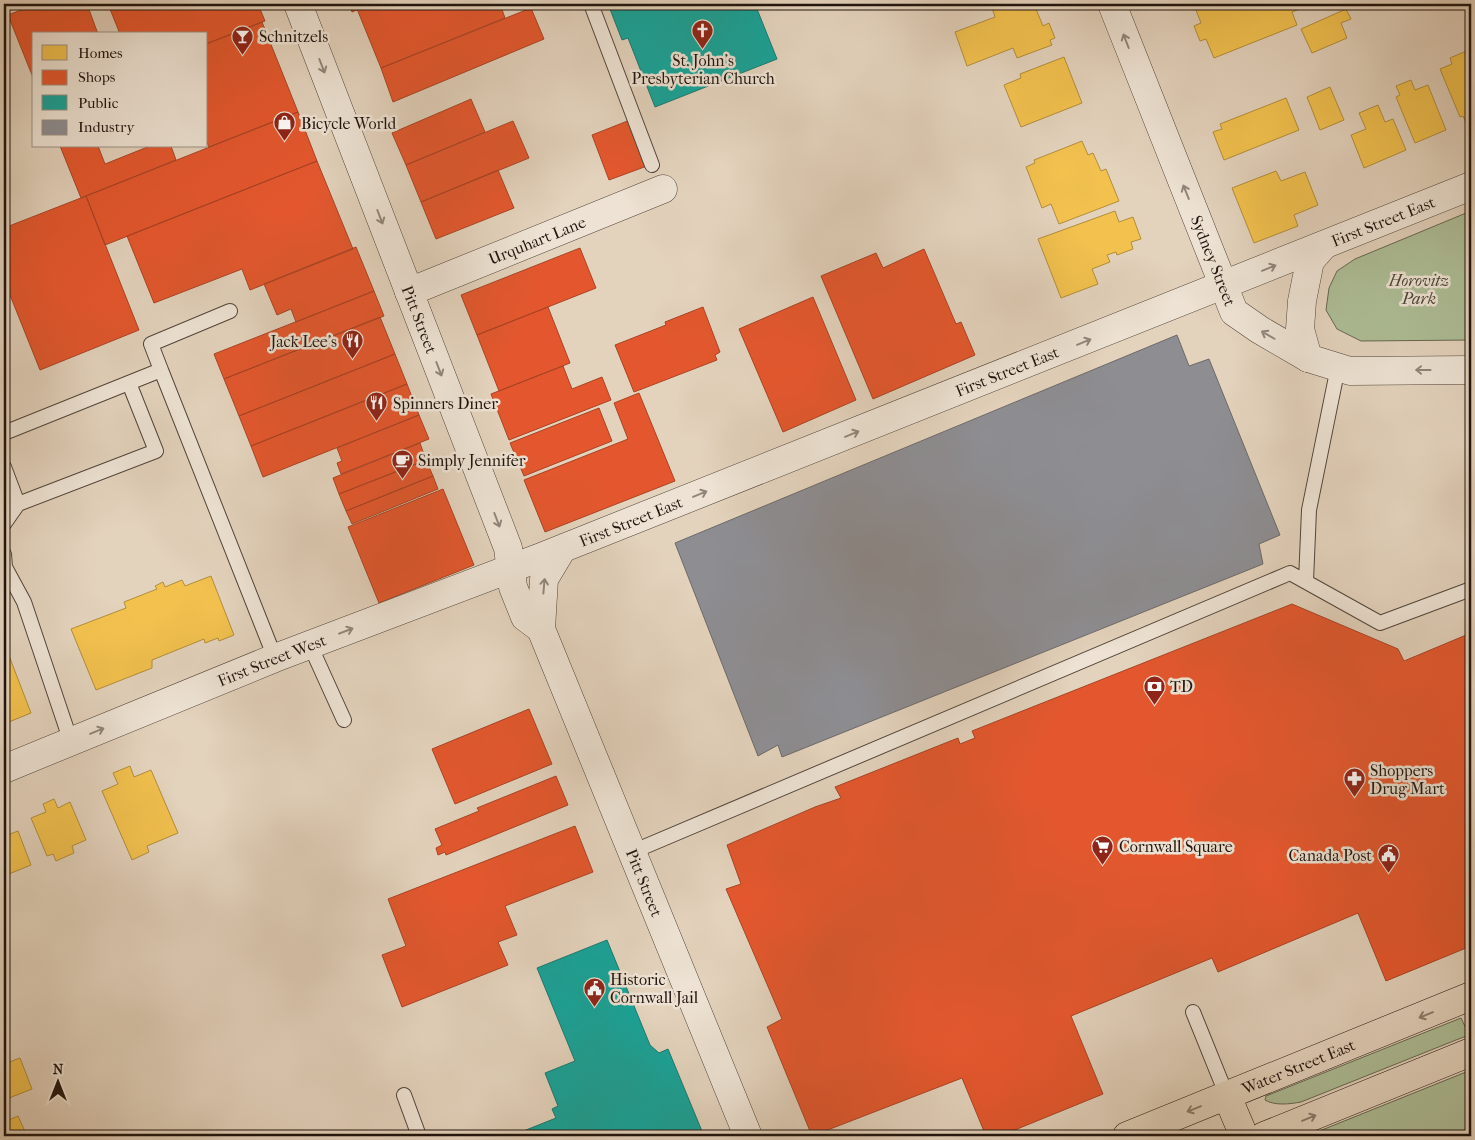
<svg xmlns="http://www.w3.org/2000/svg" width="1475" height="1140" font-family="'IM FELL French Canon',serif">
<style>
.green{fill:#adbd96;stroke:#666852}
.homes{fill:#f2c14e;stroke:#b38d3b}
.shops{fill:#e4572e;stroke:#a94324}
.public{fill:#17a398;stroke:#1a786f}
.industry{fill:#8d8d92;stroke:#6c696a}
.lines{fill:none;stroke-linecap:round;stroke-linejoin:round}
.service-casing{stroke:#51443a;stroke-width:16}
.minor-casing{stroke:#51443a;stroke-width:29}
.tertiary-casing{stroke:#51443a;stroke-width:29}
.primary-casing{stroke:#20140e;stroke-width:29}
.service{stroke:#ede2d3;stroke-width:14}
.minor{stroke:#ede2d3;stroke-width:28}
.tertiary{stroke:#ede2d3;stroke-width:28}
.primary{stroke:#e3d2bc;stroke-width:28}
.oneway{stroke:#91857a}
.oneway2{stroke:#8b7c6e}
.labels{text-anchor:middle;stroke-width:5;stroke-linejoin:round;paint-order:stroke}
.poi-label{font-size:16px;fill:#20140e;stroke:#ede2d3;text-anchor:start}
.street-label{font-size:16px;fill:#20140e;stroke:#ede2d3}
.park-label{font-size:16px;font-style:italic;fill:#4a4737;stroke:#ede2d3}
</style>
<rect width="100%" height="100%" fill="#e3d2bc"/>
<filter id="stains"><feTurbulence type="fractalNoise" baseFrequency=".004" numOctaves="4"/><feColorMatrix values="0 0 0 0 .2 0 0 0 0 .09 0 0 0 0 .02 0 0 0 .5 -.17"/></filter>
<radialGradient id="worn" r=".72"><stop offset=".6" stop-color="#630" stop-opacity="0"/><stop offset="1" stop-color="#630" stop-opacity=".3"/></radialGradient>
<!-- green -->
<path class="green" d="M 1471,211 L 1471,340 L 1361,341 L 1337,329 L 1326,310 L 1329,288 L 1337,271 L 1355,259 Z
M 1461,1018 L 1469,1035 L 1456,1040 L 1301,1102 C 1290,1104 1275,1106 1265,1100 L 1266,1096 Z
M 1471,1070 L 1471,1136 L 1307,1136 Z"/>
<!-- homes -->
<path class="homes" d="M 995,4 L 1041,4 L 1042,7 L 1036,9 L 1043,26 L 1049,23 L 1055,38 L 1050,40 L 1052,45 L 1017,58 L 1013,48 L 967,66 L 955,32 L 995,17 L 991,5 Z
M 1197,4 L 1300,4 L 1302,8 L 1292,12 L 1297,25 L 1214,58 L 1206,39 L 1200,41 L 1194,26 L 1201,23 L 1194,5 Z
M 1346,9 L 1351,19 L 1341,23 L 1347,38 L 1312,53 L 1301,29 Z
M 1471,49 L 1471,123 L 1467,125 L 1463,116 L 1460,117 L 1440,69 L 1452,64 L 1450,58 Z
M 1064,57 L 1082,103 L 1021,127 L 1004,85 L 1021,78 L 1020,74 Z
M 1411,80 L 1415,90 L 1428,85 L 1446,130 L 1415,143 L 1396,97 L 1400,95 L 1396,86 Z
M 1330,87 L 1344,120 L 1320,130 L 1307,97 Z
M 1286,98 L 1299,130 L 1224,160 L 1213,132 L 1222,129 L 1220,124 Z
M 1378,105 L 1385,122 L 1393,119 L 1406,150 L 1364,168 L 1351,135 L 1366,129 L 1359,113 Z
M 1082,141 L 1088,155 L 1093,153 L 1101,171 L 1106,169 L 1119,201 L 1059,224 L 1051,204 L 1042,208 L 1026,167 L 1035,163 L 1034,160 Z
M 1276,171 L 1281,181 L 1305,172 L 1318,205 L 1294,215 L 1298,226 L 1254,243 L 1232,188 Z
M 1115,211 L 1119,222 L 1133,217 L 1141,239 L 1131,242 L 1133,249 L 1117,255 L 1116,252 L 1107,255 L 1110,262 L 1092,269 L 1098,284 L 1061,298 L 1038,239 Z
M 211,576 L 234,635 L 219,641 L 218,638 L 205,643 L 204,639 L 152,660 L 152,668 L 96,690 L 71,629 L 126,608 L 124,602 L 157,589 L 155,586 L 163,582 L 165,587 L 182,580 L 185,586 Z
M 8,653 L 31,713 L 4,724 L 4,655 Z
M 130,766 L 134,777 L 151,770 L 178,833 L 147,846 L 149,852 L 132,860 L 102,791 L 118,784 L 113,773 Z
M 54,799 L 58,808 L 70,802 L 86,840 L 72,846 L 74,853 L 56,861 L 53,854 L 47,856 L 31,818 L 46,812 L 43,804 Z
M 18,831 L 31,865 L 4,876 L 4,832 L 5,836 Z
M 4,1057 L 7,1063 L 20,1058 L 32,1089 L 4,1100 Z
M 18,1116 L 27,1136 L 4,1136 L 4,1122 Z"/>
<!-- shops -->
<path class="shops" d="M 37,4 L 87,4 L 98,34 L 34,34 L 34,80 L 8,15 Z
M 108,4 L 129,4 L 132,9 L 145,4 L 258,4 L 265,21 L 206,44 L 206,34 L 120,34 Z
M 129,4 L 145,4 L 132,9 Z
M 349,4 L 371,4 L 352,12 Z
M 371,4 L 500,4 L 505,18 L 381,68 L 357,9 Z
M 531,8 L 544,39 L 393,102 L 381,68 Z
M 262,22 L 298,112 L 209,147 L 206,140 L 206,44 Z
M 471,99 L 485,132 L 406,165 L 392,133 Z
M 298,112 L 317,161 L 105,245 L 86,196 Z
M 630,120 L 647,166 L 609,180 L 592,135 Z
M 513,121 L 529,158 L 421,202 L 406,165 Z
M 60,146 L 98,146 L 105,164 L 150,146 L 171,146 L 176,160 L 81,198 Z
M 317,161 L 353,249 L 250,290 L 242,269 L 154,303 L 127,236 Z
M 498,170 L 514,208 L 436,239 L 421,202 Z
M 86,196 L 139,330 L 40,370 L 4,280 L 4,228 Z
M 356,247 L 374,291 L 296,322 L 291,309 L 277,315 L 264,284 Z
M 580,248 L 596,288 L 477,335 L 461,295 Z
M 924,249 L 956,324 L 961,322 L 975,355 L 873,399 L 821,276 L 876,253 L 883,268 Z
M 374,291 L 384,316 L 224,379 L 214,354 Z
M 813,297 L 856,400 L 783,432 L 739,329 Z
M 548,307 L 570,363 L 499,391 L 477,335 Z
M 703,307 L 720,352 L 715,355 L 717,360 L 634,392 L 615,345 L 666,325 L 665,322 Z
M 380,317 L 395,354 L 239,416 L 224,379 Z
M 395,354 L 407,384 L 251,446 L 239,416 Z
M 563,366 L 572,389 L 602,377 L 611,400 L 509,440 L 491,394 Z
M 407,384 L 419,415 L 263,477 L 251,446 Z
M 639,393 L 675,481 L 545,532 L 524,480 L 628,439 L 614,403 Z
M 599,408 L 612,441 L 524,476 L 510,443 Z
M 419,415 L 429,439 L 341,474 L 337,463 L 342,461 L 337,448 Z
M 420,443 L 426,460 L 339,494 L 333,478 Z
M 426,460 L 433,476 L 346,511 L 339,494 Z
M 433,476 L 438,489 L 352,524 L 346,511 Z
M 443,489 L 474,565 L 379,603 L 348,527 Z
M 1292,604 L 1398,649 L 1404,661 L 1471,633 L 1471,946 L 1386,981 L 1358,913 L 1218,972 L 1212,958 L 1071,1016 L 1103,1094 L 1000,1136 L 986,1136 L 962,1078 L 812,1136 L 767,1027 L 782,1019 L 726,889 L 741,884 L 727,845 L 815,807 L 841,798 L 835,787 L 958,738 L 960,744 L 975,738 L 972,731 Z
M 529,709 L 552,764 L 455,804 L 432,749 Z
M 556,776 L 568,805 L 446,855 L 445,852 L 438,855 L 436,848 L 442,845 L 435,829 L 479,811 L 477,808 Z
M 575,826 L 593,872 L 505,906 L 517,935 L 498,942 L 508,965 L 402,1007 L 382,955 L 406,946 L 388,899 Z"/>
<!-- public -->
<path class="public" d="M 608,4 L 755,4 L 777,59 L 655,107 L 628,38 L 622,40 Z
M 607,940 L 650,1045 L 659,1053 L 668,1049 L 704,1136 L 511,1136 L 556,1118 L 552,1109 L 558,1106 L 545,1073 L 575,1061 L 537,968 Z"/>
<!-- industry -->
<path class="industry" d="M 1177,335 L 1189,366 L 1209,359 L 1280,535 L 1259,544 L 1263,564 L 792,753 L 782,757 L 778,745 L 758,756 L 675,543 Z"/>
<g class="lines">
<defs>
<path id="service" d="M 591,4 L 652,165
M 161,370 L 151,344 L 230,311
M 4,433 L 161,370 L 275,658
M 4,467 L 18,504 L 156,451 L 129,383
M 4,524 L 18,504
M 4,554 L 5,567 L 24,602 L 71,742
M 1306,581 L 1309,510 L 1338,367
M 310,645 L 344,720
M 632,852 L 1290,573 L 1380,623 L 1471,589
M 1193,1012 L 1227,1096
M 404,1095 L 419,1136"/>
<g id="minor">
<path id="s1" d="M 298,4 L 508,548 L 513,587 L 525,617 L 541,629"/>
<path id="s2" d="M 409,292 L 663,189"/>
<path id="s3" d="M 562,549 L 544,579 L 541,629 L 748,1136"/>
<path id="s4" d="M 4,769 L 275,658 L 541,557 L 1471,186"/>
</g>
<g id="tertiary">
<path id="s5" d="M 1112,4 L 1234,312 L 1260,330 L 1308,358 L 1350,371 L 1471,370"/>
<path d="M 1308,358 L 1300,329 L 1302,301 L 1310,261 L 1323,246"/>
</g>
<g id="primary">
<path d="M 1227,1096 L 1244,1136"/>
<path id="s6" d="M 1127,1136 L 1471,996"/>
<path d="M 1264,1136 L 1471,1052"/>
</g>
</defs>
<!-- service casing -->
<use href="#service" class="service-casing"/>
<!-- minor casing -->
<use href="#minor" class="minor-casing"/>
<!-- tertiary casing -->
<use href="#tertiary" class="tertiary-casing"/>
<!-- primary casing -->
<use href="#primary" class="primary-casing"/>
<!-- service -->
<use href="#service" class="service"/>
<!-- minor -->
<use href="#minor" class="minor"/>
<!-- tertiary -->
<use href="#tertiary" class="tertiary"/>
<!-- primary -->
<use href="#primary" class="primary"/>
</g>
<!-- one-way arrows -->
<defs><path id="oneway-shaft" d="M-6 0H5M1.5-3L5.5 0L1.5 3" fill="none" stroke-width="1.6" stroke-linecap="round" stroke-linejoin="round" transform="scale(1.25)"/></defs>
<g class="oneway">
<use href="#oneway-shaft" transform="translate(1126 41) rotate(-111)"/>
<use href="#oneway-shaft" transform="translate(322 66) rotate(69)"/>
<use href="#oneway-shaft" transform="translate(1186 192) rotate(-112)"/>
<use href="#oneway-shaft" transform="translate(380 217) rotate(69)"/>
<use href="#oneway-shaft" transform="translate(1269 268) rotate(-22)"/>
<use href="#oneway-shaft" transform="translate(1268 335) rotate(-150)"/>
<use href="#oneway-shaft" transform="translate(1084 342) rotate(-22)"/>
<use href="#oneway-shaft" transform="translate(439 369) rotate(69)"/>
<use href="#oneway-shaft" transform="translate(1423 370) rotate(180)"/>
<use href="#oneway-shaft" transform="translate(852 434) rotate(-22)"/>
<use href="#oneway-shaft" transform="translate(700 494) rotate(-22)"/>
<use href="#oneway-shaft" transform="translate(497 520) rotate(69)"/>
<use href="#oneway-shaft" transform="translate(544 586) rotate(-85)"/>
<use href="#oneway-shaft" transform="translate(346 631) rotate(-21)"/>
<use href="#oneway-shaft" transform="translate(97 731) rotate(-22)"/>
</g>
<g class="oneway2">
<use href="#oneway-shaft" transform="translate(1426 1015) rotate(158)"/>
<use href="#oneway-shaft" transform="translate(1194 1109) rotate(158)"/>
<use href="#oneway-shaft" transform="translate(1309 1118) rotate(-22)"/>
</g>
<!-- icons -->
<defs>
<symbol id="church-pin" viewBox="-11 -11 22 30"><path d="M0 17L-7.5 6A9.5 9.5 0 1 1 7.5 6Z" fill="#8f2418" stroke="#ede2d3"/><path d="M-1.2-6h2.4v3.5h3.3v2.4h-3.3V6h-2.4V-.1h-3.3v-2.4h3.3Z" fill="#fff"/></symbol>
<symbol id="bar-pin" viewBox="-11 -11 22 30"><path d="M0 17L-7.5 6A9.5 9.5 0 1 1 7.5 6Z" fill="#8f2418" stroke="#ede2d3"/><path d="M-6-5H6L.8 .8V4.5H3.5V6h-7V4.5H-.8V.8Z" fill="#fff"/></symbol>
<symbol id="shop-pin" viewBox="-11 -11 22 30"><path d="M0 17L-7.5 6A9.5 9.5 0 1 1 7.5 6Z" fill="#8f2418" stroke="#ede2d3"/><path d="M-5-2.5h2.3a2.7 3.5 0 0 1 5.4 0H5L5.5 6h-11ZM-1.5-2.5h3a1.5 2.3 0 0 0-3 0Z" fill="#fff"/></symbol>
<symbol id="restaurant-pin" viewBox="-11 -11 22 30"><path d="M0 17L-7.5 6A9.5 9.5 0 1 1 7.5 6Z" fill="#8f2418" stroke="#ede2d3"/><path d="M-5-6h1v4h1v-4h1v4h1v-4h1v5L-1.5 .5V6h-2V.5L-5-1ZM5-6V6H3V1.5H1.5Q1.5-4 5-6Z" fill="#fff"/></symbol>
<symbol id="cafe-pin" viewBox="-11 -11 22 30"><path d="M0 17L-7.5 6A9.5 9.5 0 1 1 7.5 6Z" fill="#8f2418" stroke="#ede2d3"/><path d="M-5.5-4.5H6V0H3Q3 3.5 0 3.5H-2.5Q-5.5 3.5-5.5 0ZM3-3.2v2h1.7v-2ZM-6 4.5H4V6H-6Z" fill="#fff"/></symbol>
<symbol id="bank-pin" viewBox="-11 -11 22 30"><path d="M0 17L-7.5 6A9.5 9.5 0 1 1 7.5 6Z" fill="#8f2418" stroke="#ede2d3"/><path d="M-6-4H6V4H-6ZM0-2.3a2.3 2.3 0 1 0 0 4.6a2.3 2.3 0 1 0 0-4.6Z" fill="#fff"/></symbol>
<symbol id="pharmacy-pin" viewBox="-11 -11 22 30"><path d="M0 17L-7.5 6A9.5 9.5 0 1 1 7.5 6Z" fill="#8f2418" stroke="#ede2d3"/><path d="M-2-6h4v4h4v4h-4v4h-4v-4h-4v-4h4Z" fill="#fff"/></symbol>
<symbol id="supermarket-pin" viewBox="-11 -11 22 30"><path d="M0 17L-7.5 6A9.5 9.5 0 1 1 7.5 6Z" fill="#8f2418" stroke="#ede2d3"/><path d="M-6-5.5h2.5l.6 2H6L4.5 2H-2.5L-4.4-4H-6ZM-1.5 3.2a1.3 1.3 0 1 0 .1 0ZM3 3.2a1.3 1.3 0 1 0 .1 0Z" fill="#fff"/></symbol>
<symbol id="civic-pin" viewBox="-11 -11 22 30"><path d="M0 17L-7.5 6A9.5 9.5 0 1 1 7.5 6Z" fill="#8f2418" stroke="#ede2d3"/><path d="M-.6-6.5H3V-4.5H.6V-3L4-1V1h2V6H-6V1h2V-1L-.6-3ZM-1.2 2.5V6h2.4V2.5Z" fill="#fff"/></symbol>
</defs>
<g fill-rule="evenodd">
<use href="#church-pin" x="690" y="18" width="25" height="34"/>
<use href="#bar-pin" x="230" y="24" width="25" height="34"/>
<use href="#shop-pin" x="272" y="110" width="25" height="34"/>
<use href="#restaurant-pin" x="340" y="328" width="25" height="34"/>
<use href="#restaurant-pin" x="364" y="390" width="25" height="34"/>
<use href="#cafe-pin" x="390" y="448" width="25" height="34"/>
<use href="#bank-pin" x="1142" y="674" width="25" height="34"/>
<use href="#pharmacy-pin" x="1342" y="766" width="25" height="34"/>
<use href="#supermarket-pin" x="1090" y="834" width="25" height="34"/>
<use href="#civic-pin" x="1376" y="842" width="25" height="34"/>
<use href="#civic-pin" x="582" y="976" width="25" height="34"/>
</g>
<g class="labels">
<!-- poi labels -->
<g class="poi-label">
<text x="259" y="42">Schnitzels</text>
<text x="703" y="66" text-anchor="middle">St. John's<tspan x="703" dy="18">Presbyterian Church</tspan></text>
<text x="301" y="129">Bicycle World</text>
<text x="337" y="347" text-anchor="end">Jack Lee's</text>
<text x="393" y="409">Spinners Diner</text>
<text x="418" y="466">Simply Jennifer</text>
<text x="1170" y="692">TD</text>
<text x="1370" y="776">Shoppers<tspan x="1370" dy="18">Drug Mart</tspan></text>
<text x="1119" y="852">Cornwall Square</text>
<text x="1372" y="861" text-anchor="end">Canada Post</text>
<text x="610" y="985">Historic<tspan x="610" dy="18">Cornwall Jail</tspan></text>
</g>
<!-- street labels -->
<g class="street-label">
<text dy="6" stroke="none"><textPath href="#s4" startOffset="1484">First Street East</textPath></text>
<text dy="6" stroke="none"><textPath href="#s2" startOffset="138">Urquhart Lane</textPath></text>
<text dy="6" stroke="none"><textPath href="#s5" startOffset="276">Sydney Street</textPath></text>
<text dy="6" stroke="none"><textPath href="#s1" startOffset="338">Pitt Street</textPath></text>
<text dy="6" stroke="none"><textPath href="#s4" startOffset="1079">First Street East</textPath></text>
<text dy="6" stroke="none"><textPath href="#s4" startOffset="674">First Street East</textPath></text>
<text dy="6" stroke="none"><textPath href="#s4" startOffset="289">First Street West</textPath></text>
<text dy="6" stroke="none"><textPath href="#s3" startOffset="359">Pitt Street</textPath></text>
<text dy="6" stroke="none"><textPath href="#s6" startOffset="185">Water Street East</textPath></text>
</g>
<!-- park labels -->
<g class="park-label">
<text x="1419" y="286">Horovitz<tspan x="1419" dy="18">Park</tspan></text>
</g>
</g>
<!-- margin -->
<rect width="1475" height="1140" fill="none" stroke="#e3d2bc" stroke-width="20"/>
<rect x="5" y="5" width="1465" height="1130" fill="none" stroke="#20140e" stroke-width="2.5"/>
<rect x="10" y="10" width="1455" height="1120" fill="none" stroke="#20140e"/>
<!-- legend -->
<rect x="32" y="32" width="175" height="115" fill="#ede2d3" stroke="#9b9084"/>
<rect x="42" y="45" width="25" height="15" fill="#f2c14e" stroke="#9b9084"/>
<text x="78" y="58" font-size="15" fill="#20140e">Homes</text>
<rect x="42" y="70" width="25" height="15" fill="#e4572e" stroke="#9b9084"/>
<text x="78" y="82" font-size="15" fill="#20140e">Shops</text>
<rect x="42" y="95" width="25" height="15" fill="#17a398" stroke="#9b9084"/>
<text x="78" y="108" font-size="15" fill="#20140e">Public</text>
<rect x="42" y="120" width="25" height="15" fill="#8d8d92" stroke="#9b9084"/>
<text x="78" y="132" font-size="15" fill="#20140e">Industry</text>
<!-- north arrow -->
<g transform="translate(58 1082)" stroke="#ede2d3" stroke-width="4" paint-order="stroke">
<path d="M0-4L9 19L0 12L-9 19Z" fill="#20140e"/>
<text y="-8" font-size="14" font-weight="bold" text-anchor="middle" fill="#20140e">N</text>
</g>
<rect width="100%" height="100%" filter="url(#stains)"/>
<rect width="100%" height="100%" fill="url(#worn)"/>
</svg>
